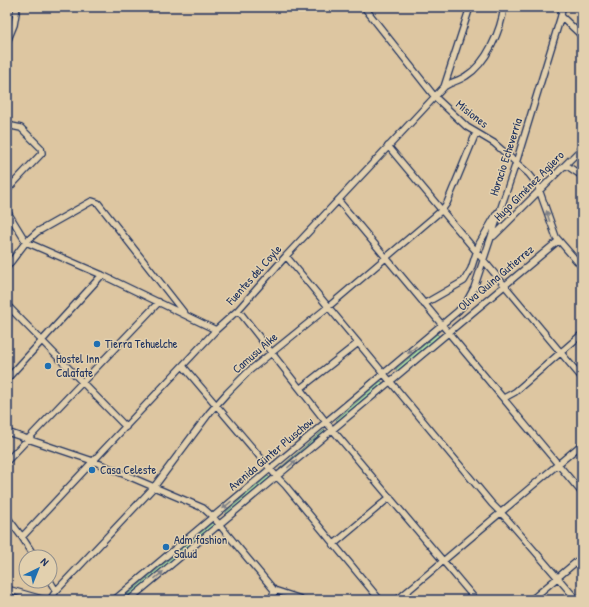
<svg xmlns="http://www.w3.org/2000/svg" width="589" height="607" font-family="'Patrick Hand',sans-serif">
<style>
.green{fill:#b9eaa9;stroke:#6a8c84}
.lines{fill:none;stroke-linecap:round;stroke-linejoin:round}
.minor-casing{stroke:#1b2f5e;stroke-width:8}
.minor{stroke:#e2d0ae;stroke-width:5.5}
.oneway{fill:#7e8086}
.poi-dot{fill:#1f6fb2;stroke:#e2d0ae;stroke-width:1.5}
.labels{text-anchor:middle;stroke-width:3;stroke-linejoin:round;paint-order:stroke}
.street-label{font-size:12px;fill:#1b2f5e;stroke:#e2d0ae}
.poi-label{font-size:12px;fill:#1b2f5e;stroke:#e2d0ae;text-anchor:start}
</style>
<rect width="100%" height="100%" fill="#ddc6a1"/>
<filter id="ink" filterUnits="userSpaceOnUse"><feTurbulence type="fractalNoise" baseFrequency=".025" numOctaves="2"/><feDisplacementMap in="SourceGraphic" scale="8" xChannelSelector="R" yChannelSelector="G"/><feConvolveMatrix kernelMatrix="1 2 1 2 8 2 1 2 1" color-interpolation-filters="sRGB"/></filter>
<g filter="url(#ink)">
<!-- green -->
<path class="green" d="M 7,7 L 13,7 L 13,13 L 7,34 Z
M 437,334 L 439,336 L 398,371 L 396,370 L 396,369 Z
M 381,381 L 383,383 L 338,421 L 336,420 L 337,419 Z
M 324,430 L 326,432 L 281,469 L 279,469 Z
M 268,476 L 270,478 L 227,514 L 226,513 L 226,512 Z
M 212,523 L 214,525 L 125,600 L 121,600 Z"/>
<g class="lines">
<defs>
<path id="minor" d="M 364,7 L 435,97 L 467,127 L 494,143 L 529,174 L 537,184 L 556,237 L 582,267
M 561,16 L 582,36
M 7,42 L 14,25 L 17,7
M 444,87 C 450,82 459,81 466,76 C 487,63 501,30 504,7
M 7,125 L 21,128 L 41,148 L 42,153 L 7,190
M 388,146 L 582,378
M 566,165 L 582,176
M 338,200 L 582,493
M 7,211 L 26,242 L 102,275 L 216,330
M 494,236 L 582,148
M 286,256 L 492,504 L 507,519 L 577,600
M 7,267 L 26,242 L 37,232 L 92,201 L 98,203 L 185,314
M 424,304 L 464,281 L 471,269 L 479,244 L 497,213
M 7,305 L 126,427
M 238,310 L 326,422 L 476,600
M 183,366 L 277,477 L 285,485 L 380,600
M 7,379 L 102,275
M 301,388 L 358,343
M 504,398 L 515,392 L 582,334
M 7,432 L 93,461 L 203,508 L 213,517 L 274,590 L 304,600
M 7,461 L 159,302
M 7,517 L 22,537 L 35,557
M 22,537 L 216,330 L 238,310 L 286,256 L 444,87 L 470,7
M 333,545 L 390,497
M 50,581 L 56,591
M 7,589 L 45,600
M 7,597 L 16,600
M 50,600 L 56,591 L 154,487 L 210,412 L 227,393 L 249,371 L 328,307 L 442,210 L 447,203 L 476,133
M 114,600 L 458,311 L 467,301 L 474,288 L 516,163 L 561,16 L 562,7
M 129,600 L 558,241
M 272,600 L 274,590
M 397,600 L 582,444
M 531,600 L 582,557"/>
</defs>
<!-- minor casing -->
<use href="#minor" class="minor-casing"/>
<!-- minor -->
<use href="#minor" class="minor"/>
</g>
<!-- one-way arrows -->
<defs><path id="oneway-solid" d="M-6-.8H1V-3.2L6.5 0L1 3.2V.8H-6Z"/></defs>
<g class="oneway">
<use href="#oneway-solid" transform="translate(548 216) rotate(-107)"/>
<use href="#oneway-solid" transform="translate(412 350) rotate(140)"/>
<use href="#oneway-solid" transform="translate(292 464) rotate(-40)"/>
<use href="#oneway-solid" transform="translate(227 505) rotate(140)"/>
<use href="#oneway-solid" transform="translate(159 575) rotate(-40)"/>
</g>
</g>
<!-- markers -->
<g class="poi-dot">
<circle cx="97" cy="344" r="4"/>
<circle cx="48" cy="366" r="4"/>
<circle cx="92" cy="470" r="4"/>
<circle cx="166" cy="547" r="4"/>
</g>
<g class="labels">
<!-- street labels -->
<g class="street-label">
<text transform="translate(472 114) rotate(38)" y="4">Misiones</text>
<text transform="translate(506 157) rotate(-72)" y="4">Horacio Echeverría</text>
<text transform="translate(529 186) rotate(-45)" y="4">Hugo Giménez Agüero</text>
<text transform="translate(254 275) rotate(-48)" y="4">Fuentes del Coyle</text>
<text transform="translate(496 278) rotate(-40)" y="4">Oliva Quina Gutierrez</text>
<text transform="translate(255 353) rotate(-41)" y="4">Camusu Aike</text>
<text transform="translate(271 454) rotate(-40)" y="4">Avenida Günter Pluschow</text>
</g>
<!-- poi labels -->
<g class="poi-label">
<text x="105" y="348">Tierra Tehuelche</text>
<text x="56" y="363">Hostel Inn<tspan x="56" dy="14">Calafate</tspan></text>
<text x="100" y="474">Casa Celeste</text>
<text x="174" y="544">Adm fashion<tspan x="174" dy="14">Salud</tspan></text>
</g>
</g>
<!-- margin -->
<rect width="589" height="607" fill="none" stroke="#e2d0ae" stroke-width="24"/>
<rect x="12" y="12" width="565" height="583" fill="none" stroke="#1b2f5e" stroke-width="1.5" filter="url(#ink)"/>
<!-- north arrow -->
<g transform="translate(38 569) rotate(43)"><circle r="19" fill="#e2d0ae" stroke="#92908e"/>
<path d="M0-3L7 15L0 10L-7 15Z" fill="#1f6fb2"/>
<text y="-6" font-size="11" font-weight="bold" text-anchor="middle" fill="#1b2f5e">N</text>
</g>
</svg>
